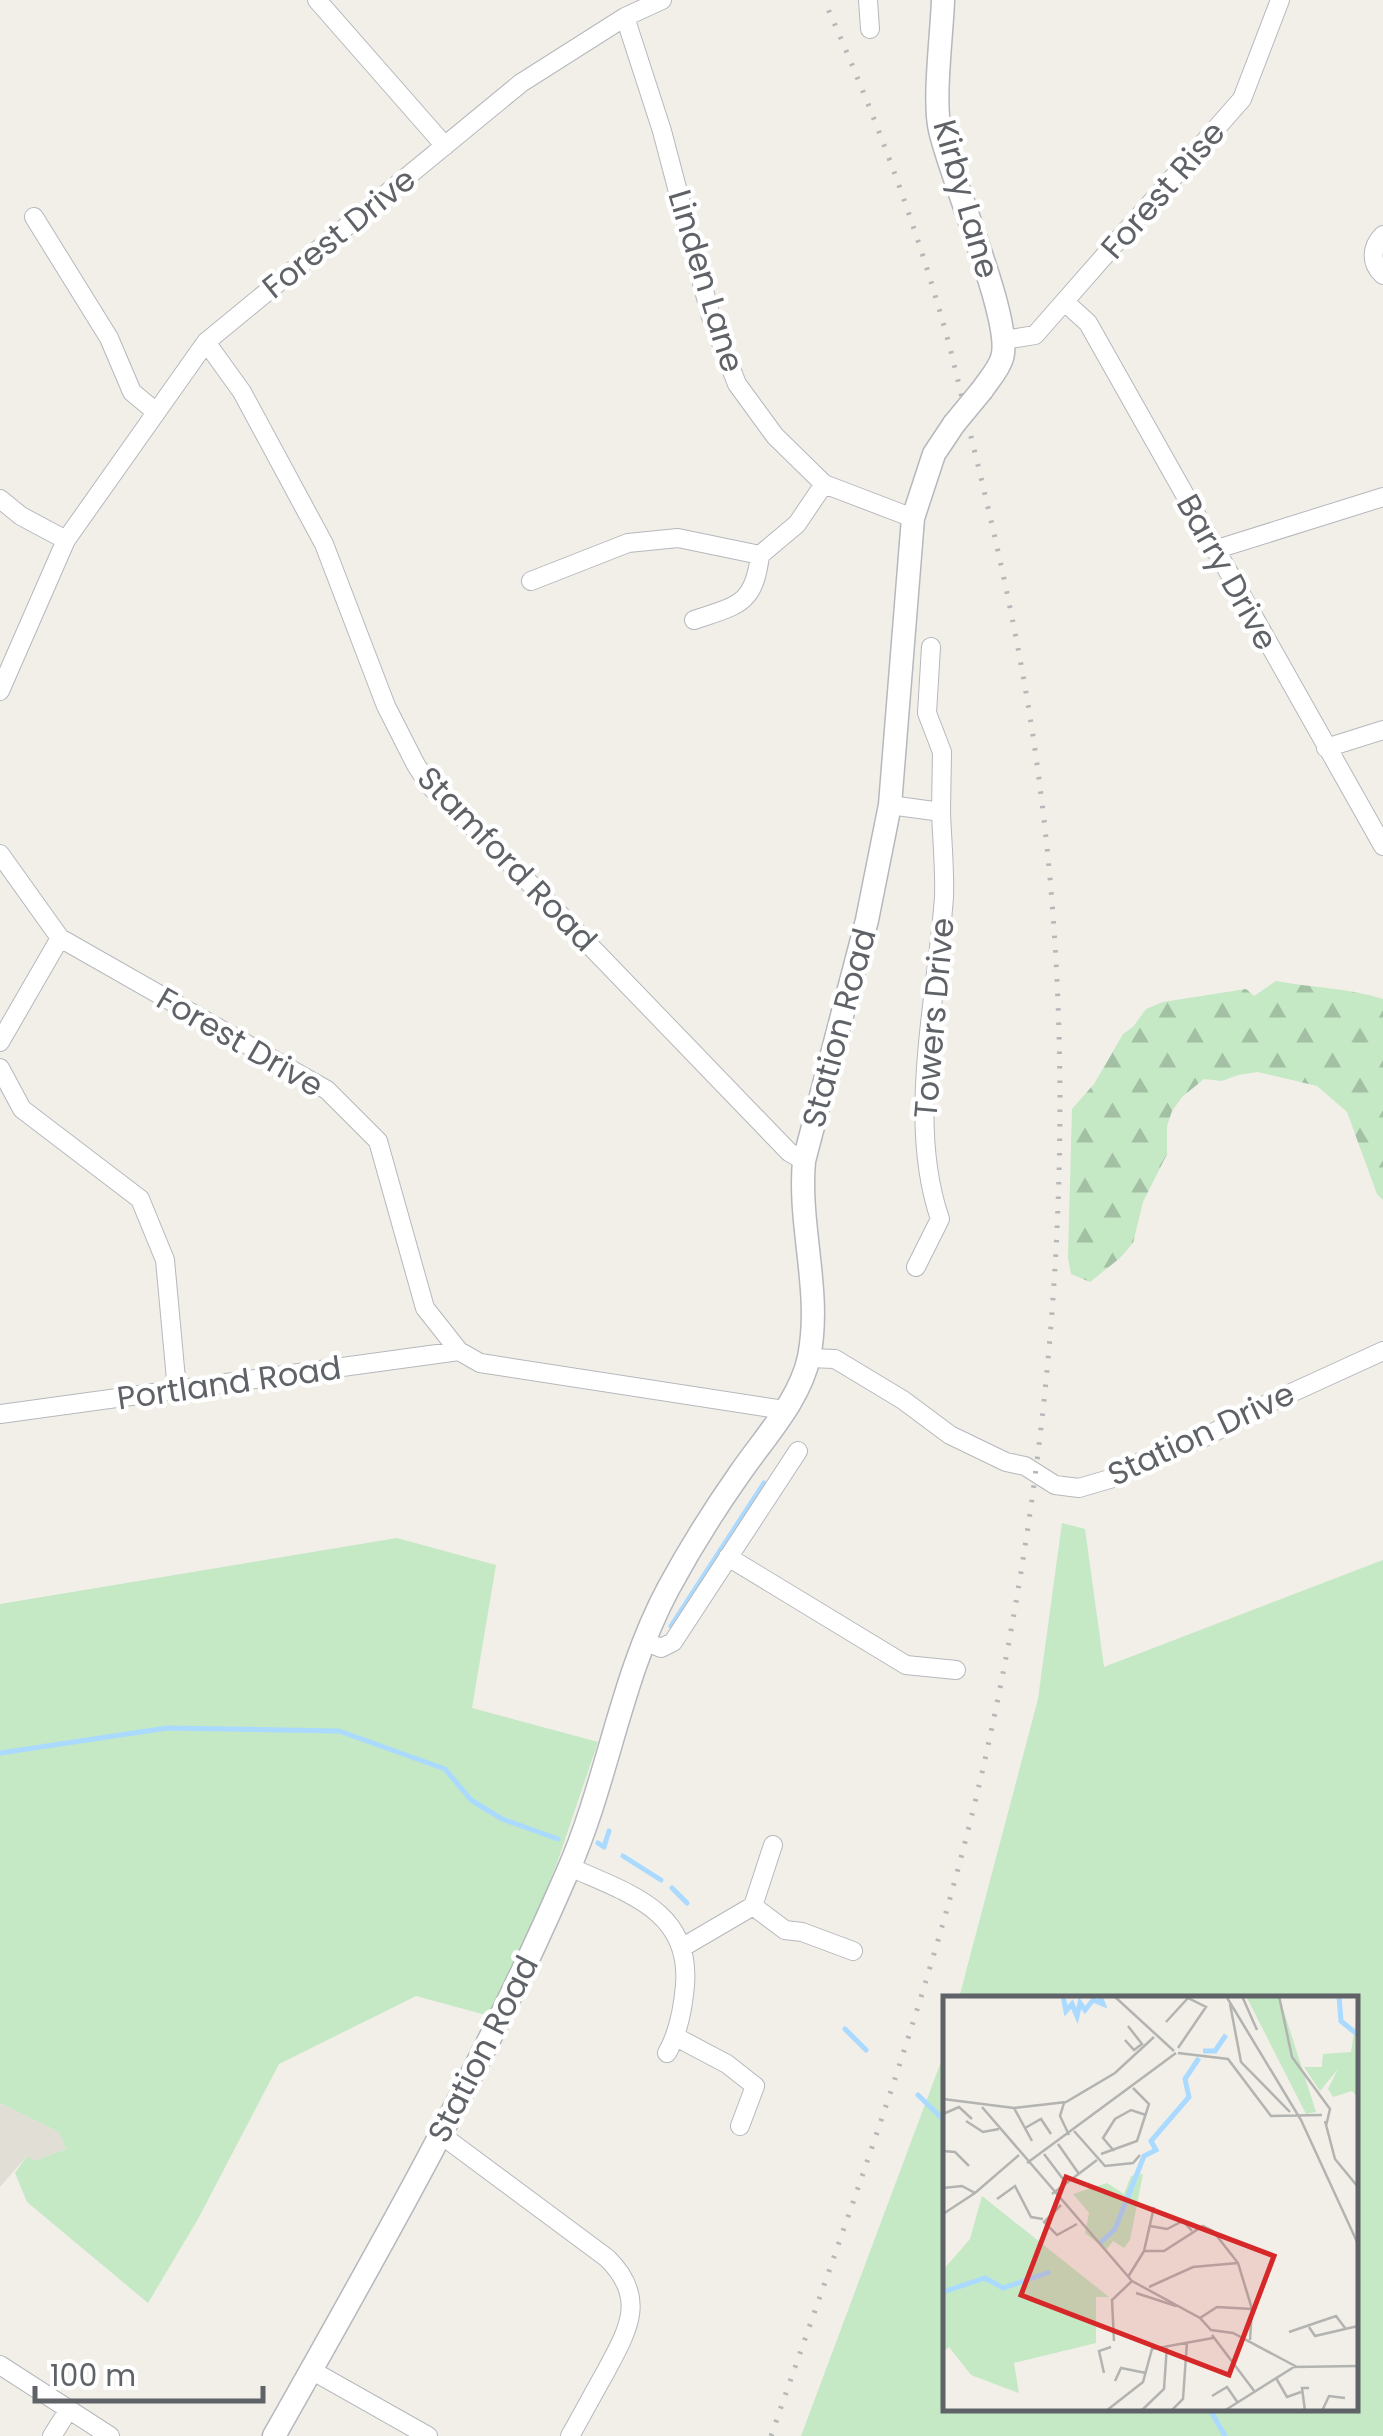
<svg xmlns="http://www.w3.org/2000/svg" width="1383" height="2436" font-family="Poppins,sans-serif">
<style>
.education{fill:#e1ded6}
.green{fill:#c5e8c5}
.forest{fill:url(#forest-firs)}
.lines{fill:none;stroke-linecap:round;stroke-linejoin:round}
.stream{stroke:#aadaff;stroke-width:5}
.minor-casing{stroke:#b5b8bc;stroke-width:20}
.tertiary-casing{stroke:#b5b8bc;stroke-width:25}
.minor{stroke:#fff;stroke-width:18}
.tertiary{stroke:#fff;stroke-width:22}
.rail{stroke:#b6b7b8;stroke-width:5;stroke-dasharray:2.5 12;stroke-linecap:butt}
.tertiary-bridge-casing{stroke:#b5b8bc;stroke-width:25;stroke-linecap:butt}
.tertiary-bridge{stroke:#fff;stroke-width:22}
.labels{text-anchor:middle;stroke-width:9;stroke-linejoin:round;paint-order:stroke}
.street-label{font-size:32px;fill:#5f6368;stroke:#fff}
.inset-river{fill:none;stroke:#aadaff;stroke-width:5}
.inset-road{fill:none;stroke:#b3b3b1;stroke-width:2.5}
.view{fill:#d62828;fill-opacity:0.15;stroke:#d62828;stroke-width:5}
.inset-edge{fill:none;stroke:#5f6368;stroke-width:5}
</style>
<defs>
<pattern id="forest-firs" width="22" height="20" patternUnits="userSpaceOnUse" patternTransform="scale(2.5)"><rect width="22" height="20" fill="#c5e8c5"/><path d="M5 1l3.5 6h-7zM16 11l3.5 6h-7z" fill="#a3c0a4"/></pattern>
</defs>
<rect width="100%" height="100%" fill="#f1efe8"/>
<!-- education -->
<path class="education" d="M 0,2103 L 59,2132 L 66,2149 L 34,2161 L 26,2157 L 0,2187 Z"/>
<!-- green -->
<path class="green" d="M 1062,1523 L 1085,1529 L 1104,1667 L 1383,1560 L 1383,2436 L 801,2436 L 945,2051 L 946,2408 L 1356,2408 L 1356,1998 L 959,1998 L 1038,1699 Z
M 397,1538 L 496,1565 L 472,1708 L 598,1742 L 558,1860 L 497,2018 L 416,1996 L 279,2064 L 198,2219 L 148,2303 L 27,2202 L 15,2173 L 27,2156 L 34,2161 L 66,2149 L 59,2132 L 0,2103 L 0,1604 Z"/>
<!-- forest -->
<path class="forest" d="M 1276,981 C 1313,988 1348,988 1383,999 L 1383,1200 L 1377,1194 L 1347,1112 L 1317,1086 L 1258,1072 L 1238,1075 L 1222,1081 L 1204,1079 L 1182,1097 L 1172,1111 L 1167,1126 L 1167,1154 L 1143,1202 L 1133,1243 L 1120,1258 L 1090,1282 L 1071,1274 L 1068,1258 L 1072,1109 L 1094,1084 L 1123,1034 L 1133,1027 L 1146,1009 L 1163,1002 L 1246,989 L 1254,996 Z"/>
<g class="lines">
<!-- stream -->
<path class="stream" d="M 671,1626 L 764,1483
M 0,1753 L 167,1728 L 339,1731 L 445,1769 L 471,1800 L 502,1819 L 558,1839
M 598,1843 L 604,1847 L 609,1831
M 623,1856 L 661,1880
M 672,1888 L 687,1903
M 845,2029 L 866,2050
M 918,2095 L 946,2122
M 1209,2408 L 1225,2436"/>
<defs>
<path id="minor" d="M 317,0 L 445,146
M 868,0 L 870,29
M 625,17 L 662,131 L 711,317 L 737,384 L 775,436 L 824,484 L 913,518
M 34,217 L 109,338 L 132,392 L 156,412
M 1383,235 C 1371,247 1370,263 1383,275
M 1066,303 L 1088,323 L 1383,846
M 1004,340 L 1035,335 L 1242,99 L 1280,0
M 206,342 L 242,392 L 324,544 L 386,706 L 416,765 L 429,785 L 515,868 L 789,1152 L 804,1161
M 0,499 L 21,516 L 66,540
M 1214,550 L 1383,497
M 531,581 L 628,543 L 678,538 L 760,555
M 694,620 C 738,605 754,605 760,555 L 797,524 L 824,484
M 931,647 L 927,713 L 942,752 L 941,812
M 0,691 L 66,540 L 206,342 L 521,83 L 625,17 L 662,0
M 1326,748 L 1383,730
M 890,805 L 941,812 C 942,840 945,869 944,897 C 937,998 906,1121 940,1219 L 916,1267
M 0,854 L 60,938 L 327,1090 L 378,1141 L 425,1308 L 459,1351 L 480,1363 L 784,1410
M 0,1042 L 60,938
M 0,1068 L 22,1109 L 140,1199 L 165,1260 L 177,1390
M 809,1358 L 835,1359 L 903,1400 L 950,1435 L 1006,1462 L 1025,1466 L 1055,1485 L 1079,1488 L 1113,1478 L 1144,1460 L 1205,1437 L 1267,1404 L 1383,1351
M 0,1414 L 459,1351
M 728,1557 L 906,1665 L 956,1670
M 644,1641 L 661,1648 L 673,1642 L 798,1451
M 570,1867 C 627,1893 691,1910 685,1985 C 683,2009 679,2032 667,2053
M 753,1906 L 773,1845
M 683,1947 L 753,1906 L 785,1930 L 802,1932 L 853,1951
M 676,2037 L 727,2064 L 755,2086 L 740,2126
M 440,2134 L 607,2258 C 648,2298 628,2330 605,2373 C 593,2394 582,2415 570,2436
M 0,2365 L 110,2436
M 311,2370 L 428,2436
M 52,2436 L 69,2409"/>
<path id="tertiary" d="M 943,0 C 942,33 933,101 940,130 C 950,178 1014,322 1002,358 C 999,369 988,381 982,390
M 274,2436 C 378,2252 483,2067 567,1873 C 608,1781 620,1679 668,1589 C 689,1550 714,1510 740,1473 C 764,1438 800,1400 809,1357 C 822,1292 798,1226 804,1161 L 867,920 L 890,805 L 913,518 L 934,454 L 954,424"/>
</defs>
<!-- minor casing -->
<use href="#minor" class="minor-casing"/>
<!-- tertiary casing -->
<use href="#tertiary" class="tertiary-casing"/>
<!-- minor -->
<use href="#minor" class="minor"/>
<!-- tertiary -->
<use href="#tertiary" class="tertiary"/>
<!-- rail -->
<path class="rail" d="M 771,2436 C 848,2214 932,1994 984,1764 C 1055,1446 1082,1111 1040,787 C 1026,674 1002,564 975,453 C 964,409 955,363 942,319 C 911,210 870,103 824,0"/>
<defs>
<path id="tertiary-bridge" d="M 954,424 L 982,390"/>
</defs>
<!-- tertiary-bridge casing -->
<use href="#tertiary-bridge" class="tertiary-bridge-casing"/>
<!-- tertiary-bridge -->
<use href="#tertiary-bridge" class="tertiary-bridge"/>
</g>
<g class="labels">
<!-- street labels -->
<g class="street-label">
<text transform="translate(1163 190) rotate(-49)" y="11">Forest Rise</text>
<text transform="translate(966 199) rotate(74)" y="11">Kirby Lane</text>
<text transform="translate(339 233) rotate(-39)" y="11">Forest Drive</text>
<text transform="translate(706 281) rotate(73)" y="11">Linden Lane</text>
<text transform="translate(1227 572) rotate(61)" y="11">Barry Drive</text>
<text transform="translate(507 859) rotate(46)" y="11">Stamford Road</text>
<text transform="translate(934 1018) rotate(-85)" y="11">Towers Drive</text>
<text transform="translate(839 1028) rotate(-75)" y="11">Station Road</text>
<text transform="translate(240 1042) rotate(30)" y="11">Forest Drive</text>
<text transform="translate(229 1383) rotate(-8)" y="11">Portland Road</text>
<text transform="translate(1201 1434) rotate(-25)" y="11">Station Drive</text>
<text transform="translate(483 2049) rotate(-63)" y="11">Station Road</text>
</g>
</g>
<!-- overview -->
<g transform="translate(943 1996)">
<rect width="415" height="415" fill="#f1efe8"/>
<path d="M 303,0 L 336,0 L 373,116 L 363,118 ZM 415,12 L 415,101 L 409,95 L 390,101 L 385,93 L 395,73 L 377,95 L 361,71 L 379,71 L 380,58 L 408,56 ZM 200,178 L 187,244 L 181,252 L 170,245 L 163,254 L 142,237 L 146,217 L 130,198 L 164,187 L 181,198 L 188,180 ZM 39,200 L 166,301 L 153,301 L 153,347 L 71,367 L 76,397 L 28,379 L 6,351 L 0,356 L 0,274 L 27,243 Z" fill="#c5e8c5"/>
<path class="inset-river" d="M 120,0 L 123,15 L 129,8 L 134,20 L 137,7 L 142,14 L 150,4 L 160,8 L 157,0M 396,0 L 398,25 L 415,39M 260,55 L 272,55 L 283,39M 157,247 L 172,233 L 201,160 L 213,154 L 208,145 L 246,101 L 242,83 L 256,62M 0,296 L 42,282 L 60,292 L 107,276"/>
<path class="inset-road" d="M 171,0 L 231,55M 283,0 L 358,124 L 415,248M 299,0 L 314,34M 336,0 L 349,61 L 387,113 L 383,130M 287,8 L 298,66 L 347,116M 223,26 L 245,2 L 263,11 L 235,52M 182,44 L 191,54 L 199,48 L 185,30M 235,57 L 285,63 L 328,120 L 379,119M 0,103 L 71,112 L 123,106 L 172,77 L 211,41M 121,107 L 117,120 L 126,139M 39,111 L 189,285 L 257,322 L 268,334 L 290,337 L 354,371M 71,112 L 89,145M 0,118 L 16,111 L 29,123M 23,125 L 40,136 L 56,133M 382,125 L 392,163 L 415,191M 82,132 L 98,123 L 108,138M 131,135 L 162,170 L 190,167 L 197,159M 115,148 L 136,178M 0,155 L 12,156 L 26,170M 171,155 L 160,142 L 172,123 L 188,114 L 203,119M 101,158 L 123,187M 158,158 L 194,145 L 206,108 L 190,92M 84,167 L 233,57M 0,192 L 19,190 L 32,197 L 76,159M 109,198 L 154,164M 54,203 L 72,190 L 88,221 L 100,223M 118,209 L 101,226 L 114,239 L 134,228M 0,218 L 32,197M 207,230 L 224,233 L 240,225 L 249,235M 201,255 L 211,211M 185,281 L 201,255 L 221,255 L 260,230 L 270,235 L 295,267 L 309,313 L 307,344M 206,291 L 250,271 L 295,267M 193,297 L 233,310M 257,322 L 274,311 L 309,313M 366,331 L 372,340 L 415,330M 346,336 L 393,320 L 402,332M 269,339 L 312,396M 171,345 L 169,304 L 189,285M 161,377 L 156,355 L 168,351M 333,382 L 344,401 L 358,396M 172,385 L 178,372 L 203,377M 269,400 L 284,391 L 295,407M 163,415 L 200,386 L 209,353 L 270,342M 198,415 L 221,393 L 224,349M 228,415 L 240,403 L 244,346M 281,415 L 351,371 L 415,370M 362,415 L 359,392 L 366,392M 379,415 L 386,400 L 402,402"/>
<path class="view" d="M 123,181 L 331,260 L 286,379 L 78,299 Z"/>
<rect width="415" height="415" class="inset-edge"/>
</g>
<!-- scale -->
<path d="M35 2386v15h228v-15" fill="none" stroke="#5f6368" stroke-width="5"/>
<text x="50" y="2386" font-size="30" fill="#5f6368" stroke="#ffffff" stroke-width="8" paint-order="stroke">100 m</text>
</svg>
